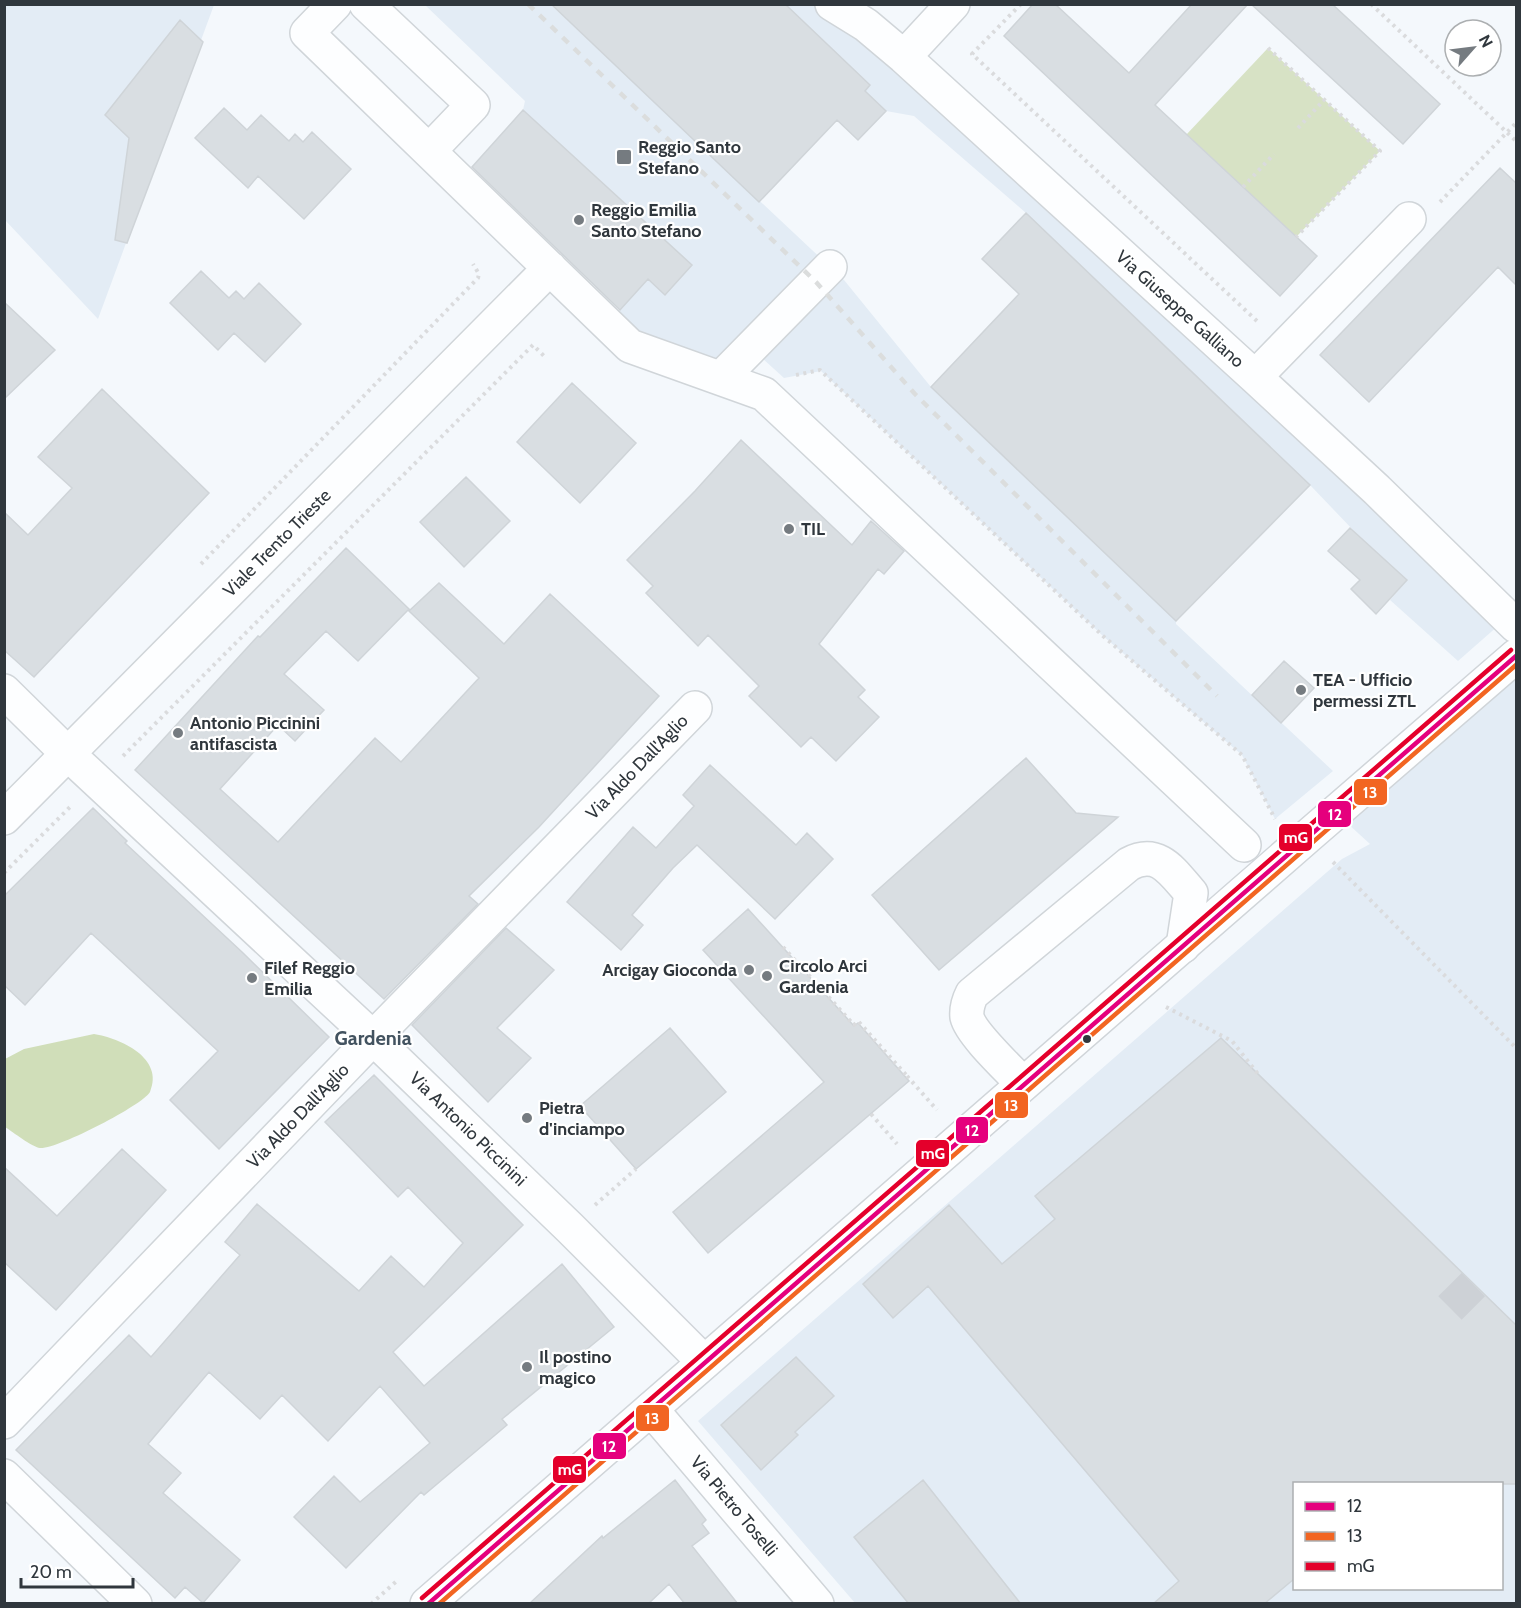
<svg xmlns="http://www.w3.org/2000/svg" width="1521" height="1608" font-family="Cabin,sans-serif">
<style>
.built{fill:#e3ecf5;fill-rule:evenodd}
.green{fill:#d7e2c5}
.forest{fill:#d0deb9}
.building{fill:#d9dee2;stroke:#cfd4d8;stroke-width:1.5}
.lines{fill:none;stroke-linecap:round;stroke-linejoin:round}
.minor-tunnel{stroke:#cdd1d6;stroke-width:33;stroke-dasharray:33 16;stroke-linecap:butt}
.minor-casing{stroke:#d0d5d9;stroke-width:36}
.major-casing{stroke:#d0d5d9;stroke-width:36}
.path{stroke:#dadbdd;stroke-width:4;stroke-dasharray:3 4.5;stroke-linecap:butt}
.minor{stroke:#fdfeff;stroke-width:33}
.major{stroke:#fdfeff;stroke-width:33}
.rail{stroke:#dbdddd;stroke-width:4.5;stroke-dasharray:8 8;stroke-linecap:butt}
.bus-1-casing{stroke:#fff;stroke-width:9}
.bus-2-casing{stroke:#fff;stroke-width:9}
.bus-3-casing{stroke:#fff;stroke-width:9}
.bus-1{stroke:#e5007d;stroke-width:4.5}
.bus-2{stroke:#f26522;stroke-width:4.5}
.bus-3{stroke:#e4002b;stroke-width:4.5}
.poi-dot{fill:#757b80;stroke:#fff;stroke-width:2}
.bus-dot{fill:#30373d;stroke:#fff;stroke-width:2}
.labels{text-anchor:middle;stroke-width:4.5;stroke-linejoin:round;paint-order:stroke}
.poi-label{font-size:18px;font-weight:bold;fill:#30373d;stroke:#fff;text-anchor:start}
.street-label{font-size:18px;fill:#30373d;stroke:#fff}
.neighbourhood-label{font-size:20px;font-weight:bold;fill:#435360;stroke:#fff}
.line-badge{stroke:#fff;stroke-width:2}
.badge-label{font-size:16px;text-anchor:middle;font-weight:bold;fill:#fff}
</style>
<rect width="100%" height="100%" fill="#f4f8fc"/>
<!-- built -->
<path class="built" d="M 5,5 L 214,5 L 98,319 L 5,220 Z
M 425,5 L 551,5 L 844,280 L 931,387 L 1176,621 L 1176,624 L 1333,771 L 1275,819 L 1242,755 L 1103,636 L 821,371 L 784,378 L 751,348 L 721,378 L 630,346 L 617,313 L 648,279 L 665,294 L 692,265 L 523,110 L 525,101 Z
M 785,5 L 820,5 L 852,24 L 1499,625 L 1458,661 L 1390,600 L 1407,580 L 1355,532 L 1310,485 L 1026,213 L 914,116 L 886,111 L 865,91 L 870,85 Z
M 1516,655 L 1516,1603 L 855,1603 L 698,1421 L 1342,859 L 1370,844 L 1335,812 ZM 1294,1484 L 1502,1484 L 1502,1588 L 1294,1588 Z"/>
<!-- green -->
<path class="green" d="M 1268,48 L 1380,151 L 1296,237 L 1186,135 Z"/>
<!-- forest -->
<path class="forest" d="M 94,1034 C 120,1038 165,1058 150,1092 C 143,1105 56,1150 40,1148 C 32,1147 13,1132 5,1127 L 5,1059 L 24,1049 Z"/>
<!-- building -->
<path class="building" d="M 551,4 L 785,4 L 870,85 L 865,91 L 886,111 L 858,140 L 837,120 L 759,202 Z
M 1033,4 L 1055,4 L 1129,73 L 1192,4 L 1248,4 L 1155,105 L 1317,256 L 1280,296 L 1004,36 Z
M 1251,4 L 1332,4 L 1440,104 L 1403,144 Z
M 180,20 L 203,42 L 127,243 L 115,240 L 129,138 L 105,115 Z
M 224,108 L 247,130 L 261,115 L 289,141 L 295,134 L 303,142 L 312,132 L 351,169 L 304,219 L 258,176 L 248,188 L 195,138 Z
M 523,110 L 692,265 L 665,295 L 648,279 L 620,310 L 472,167 Z
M 1500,168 L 1516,183 L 1516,285 L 1498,267 L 1369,402 L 1320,355 Z
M 1026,213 L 1310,485 L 1176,621 L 931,387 L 1019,294 L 982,259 Z
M 201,271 L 229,298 L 236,291 L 244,299 L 259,283 L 301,324 L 265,362 L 234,333 L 218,350 L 170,303 Z
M 4,302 L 55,350 L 4,399 Z
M 572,383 L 636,443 L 580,503 L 517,442 Z
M 102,389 L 209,493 L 34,677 L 4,650 L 4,512 L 28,535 L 72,488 L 38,457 Z
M 741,440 L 852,545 L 871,521 L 904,551 L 884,574 L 878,569 L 819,644 L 865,690 L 858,697 L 879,717 L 836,761 L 811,737 L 801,747 L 749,696 L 759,686 L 708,635 L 698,646 L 646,593 L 653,586 L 627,560 L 695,491 Z
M 466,477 L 510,521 L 464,567 L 420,522 Z
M 1350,528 L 1407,580 L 1376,614 L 1351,589 L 1360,580 L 1328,551 Z
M 346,548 L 409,609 L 358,661 L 326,631 L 284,674 L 324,710 L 295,741 L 278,725 L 220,789 L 278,842 L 375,738 L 401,762 L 479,678 L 409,611 L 439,583 L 504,644 L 550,594 L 659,696 L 539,827 L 469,896 L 478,904 L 384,999 L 135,770 L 258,636 L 260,637 Z
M 1284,661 L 1314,688 L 1281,723 L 1252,695 Z
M 1026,758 L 1076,813 L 1118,817 L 939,970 L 872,895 Z
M 710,765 L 796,845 L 807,833 L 833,859 L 775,919 L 697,845 L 673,868 L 632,915 L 643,925 L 621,950 L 567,902 L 633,827 L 656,848 L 694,806 L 683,795 Z
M 93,808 L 127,841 L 125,843 L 242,952 L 329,1037 L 219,1149 L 170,1100 L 218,1051 L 91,933 L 25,1005 L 4,985 L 4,896 Z
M 748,909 L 854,1026 L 858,1023 L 909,1081 L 708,1253 L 673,1212 L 824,1082 L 703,950 Z
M 506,928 L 554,970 L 497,1028 L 531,1058 L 488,1102 L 412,1025 Z
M 670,1028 L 726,1092 L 636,1169 L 580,1106 Z
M 1221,1038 L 1516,1325 L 1516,1484 L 1294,1484 L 1294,1579 L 1264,1604 L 1153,1604 L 1179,1581 L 928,1286 L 893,1318 L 863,1284 L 949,1205 L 1002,1264 L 1055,1219 L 1035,1196 Z
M 374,1075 L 523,1225 L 393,1352 L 424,1386 L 562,1264 L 614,1327 L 502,1419 L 507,1425 L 424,1495 L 421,1492 L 346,1568 L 294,1517 L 334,1476 L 360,1502 L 430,1443 L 380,1386 L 328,1441 L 282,1395 L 260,1419 L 209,1372 L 148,1444 L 181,1473 L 163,1493 L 240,1560 L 203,1603 L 185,1587 L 175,1598 L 16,1450 L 129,1335 L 151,1357 L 240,1255 L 225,1242 L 257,1204 L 359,1291 L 391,1256 L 424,1287 L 463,1243 L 408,1187 L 398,1197 L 325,1122 Z
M 122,1149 L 166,1190 L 56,1310 L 4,1262 L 4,1167 L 57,1216 Z
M 796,1357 L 834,1396 L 795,1432 L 798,1435 L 761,1470 L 721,1425 Z
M 675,1480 L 706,1520 L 702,1524 L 709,1533 L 692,1546 L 738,1604 L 685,1604 L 669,1584 L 648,1604 L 529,1604 L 602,1536 L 603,1538 Z
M 923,1480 L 1021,1604 L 909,1604 L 854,1537 Z"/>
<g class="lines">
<!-- minor-tunnel -->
<path class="minor-tunnel" d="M 1450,1308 L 1474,1284"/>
<defs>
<path id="minor" d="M 335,4 L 307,33 L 630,346 L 764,394 L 1244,845
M 366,4 L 473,105 L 429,151
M 832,4 L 866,25 L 904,57 L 1255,377 L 1377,490 L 1516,626
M 904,57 L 953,4
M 1255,377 L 1409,219
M 721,378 L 830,267
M 4,691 L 68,754 L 373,1038 L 570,1228 L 704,1362
M 4,818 L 550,268
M 1023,1084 C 1010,1070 971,1034 967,1017 C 966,1008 968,1002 972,994 L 1129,864 C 1159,848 1173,873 1191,893 L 1183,946
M 651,1409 L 817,1604
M 4,1422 L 373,1038 L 695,708
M 4,1476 L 135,1604"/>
<path id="major" d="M 427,1604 L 1307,837 L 1516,656"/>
</defs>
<!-- minor casing -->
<use href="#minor" class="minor-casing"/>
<!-- major casing -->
<use href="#major" class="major-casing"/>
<!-- path -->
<path class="path" d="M 1021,4 L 972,54 L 1258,322
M 1371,4 L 1516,141
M 1268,48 L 1380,151 L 1296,237
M 1298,128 L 1324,100
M 1243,187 L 1274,154
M 1440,202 L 1516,123
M 796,375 L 820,370 L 1103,636 L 1242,755 L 1275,819
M 201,564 L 478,278 L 479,274 L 473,264
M 123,756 L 533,345 L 544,356
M 1333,862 L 1516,1048
M 4,873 L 72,805
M 783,947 L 854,1025 L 858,1021 L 907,1076 L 905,1077
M 1166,1007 L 1232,1041 L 1258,1074
M 907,1076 L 937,1110
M 871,1114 L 897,1144
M 595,1205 L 636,1169
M 371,1604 L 399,1579"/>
<!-- minor -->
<use href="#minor" class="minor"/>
<!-- major -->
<use href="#major" class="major"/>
<!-- rail -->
<path class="rail" d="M 528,4 L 816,282 L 915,394 L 1217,696"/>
<defs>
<path id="bus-1" d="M 428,1604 L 1516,656"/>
<path id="bus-2" d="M 439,1604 L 1516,665"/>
<path id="bus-3" d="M 422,1598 L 1511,650"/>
</defs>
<!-- bus-1 casing -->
<use href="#bus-1" class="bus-1-casing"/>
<!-- bus-2 casing -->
<use href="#bus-2" class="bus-2-casing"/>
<!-- bus-3 casing -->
<use href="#bus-3" class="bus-3-casing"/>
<!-- bus-1 -->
<use href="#bus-1" class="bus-1"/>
<!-- bus-2 -->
<use href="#bus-2" class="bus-2"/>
<!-- bus-3 -->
<use href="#bus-3" class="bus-3"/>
</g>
<!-- markers -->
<g class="poi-dot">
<rect x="616" y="149" width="16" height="16" rx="3"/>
<circle cx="579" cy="220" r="6"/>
<circle cx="789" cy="529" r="6"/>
<circle cx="1301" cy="690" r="6"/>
<circle cx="178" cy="733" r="6"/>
<circle cx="749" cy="970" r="6"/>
<circle cx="767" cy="976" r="6"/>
<circle cx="252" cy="978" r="6"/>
<circle cx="527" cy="1118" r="6"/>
<circle cx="527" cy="1367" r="6"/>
</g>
<circle class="bus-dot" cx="1087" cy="1039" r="5"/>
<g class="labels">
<!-- poi labels -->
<g class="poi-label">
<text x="638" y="153">Reggio Santo<tspan x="638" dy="21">Stefano</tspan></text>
<text x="591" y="216">Reggio Emilia<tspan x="591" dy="21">Santo Stefano</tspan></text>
<text x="801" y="535">TIL</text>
<text x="1313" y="686">TEA - Ufficio<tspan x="1313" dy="21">permessi ZTL</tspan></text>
<text x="190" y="729">Antonio Piccinini<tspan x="190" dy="21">antifascista</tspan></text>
<text x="779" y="972">Circolo Arci<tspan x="779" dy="21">Gardenia</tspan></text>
<text x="264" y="974">Filef Reggio<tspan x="264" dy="21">Emilia</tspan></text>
<text x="737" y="976" text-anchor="end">Arcigay Gioconda</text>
<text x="539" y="1114">Pietra<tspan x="539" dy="21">d'inciampo</tspan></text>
<text x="539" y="1363">Il postino<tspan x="539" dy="21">magico</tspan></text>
</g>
<!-- street labels -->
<g class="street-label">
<text transform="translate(1180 309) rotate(42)" y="6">Via Giuseppe Galliano</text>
<text transform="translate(277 543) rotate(-45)" y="6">Viale Trento Trieste</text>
<text transform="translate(637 767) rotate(-46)" y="6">Via Aldo Dall'Aglio</text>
<text transform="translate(298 1116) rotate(-46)" y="6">Via Aldo Dall'Aglio</text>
<text transform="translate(468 1129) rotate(44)" y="6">Via Antonio Piccinini</text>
<text transform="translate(734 1506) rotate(50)" y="6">Via Pietro Toselli</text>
</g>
<!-- neighbourhood labels -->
<g class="neighbourhood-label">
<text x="373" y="1045">Gardenia</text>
</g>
</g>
<g class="line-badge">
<rect x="1353" y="778" width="35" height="28" rx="6" fill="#f26522"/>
<rect x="1317" y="800" width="35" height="28" rx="6" fill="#e5007d"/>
<rect x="1278" y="823" width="35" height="29" rx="6" fill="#e4002b"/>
<rect x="994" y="1091" width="35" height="28" rx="6" fill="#f26522"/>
<rect x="955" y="1116" width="34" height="28" rx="6" fill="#e5007d"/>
<rect x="915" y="1139" width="35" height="29" rx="6" fill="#e4002b"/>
<rect x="635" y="1404" width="35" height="28" rx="6" fill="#f26522"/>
<rect x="592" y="1432" width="35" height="28" rx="6" fill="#e5007d"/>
<rect x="552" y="1455" width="35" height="29" rx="6" fill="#e4002b"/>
</g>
<g class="badge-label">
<text x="1370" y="798">13</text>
<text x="1335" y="820">12</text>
<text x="1296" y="843">mG</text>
<text x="1011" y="1111">13</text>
<text x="972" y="1136">12</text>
<text x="933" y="1159">mG</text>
<text x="652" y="1424">13</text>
<text x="609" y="1452">12</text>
<text x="570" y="1475">mG</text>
</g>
<!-- border -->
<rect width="1521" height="1608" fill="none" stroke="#30373d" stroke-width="12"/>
<!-- legend -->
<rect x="1293" y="1482" width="210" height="108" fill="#ffffff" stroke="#acafb1" stroke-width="1.5"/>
<rect x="1305" y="1502" width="30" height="9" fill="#e5007d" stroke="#acafb1" stroke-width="1.5"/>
<text x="1347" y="1512" font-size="18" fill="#30373d">12</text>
<rect x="1305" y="1532" width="30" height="9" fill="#f26522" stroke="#acafb1" stroke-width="1.5"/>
<text x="1347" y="1542" font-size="18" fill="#30373d">13</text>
<rect x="1305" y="1562" width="30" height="9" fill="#e4002b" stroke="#acafb1" stroke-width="1.5"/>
<text x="1347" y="1572" font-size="18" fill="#30373d">mG</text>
<!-- north arrow -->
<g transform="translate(1473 48) rotate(62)"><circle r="28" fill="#ffffff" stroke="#acafb1" stroke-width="1.5"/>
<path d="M0-4.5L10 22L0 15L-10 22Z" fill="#757b80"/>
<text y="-9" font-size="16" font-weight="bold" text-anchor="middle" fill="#30373d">N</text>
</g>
<!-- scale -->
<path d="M21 1578v9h112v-9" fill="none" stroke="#30373d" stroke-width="3"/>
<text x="30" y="1578" font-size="18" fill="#30373d" stroke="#ffffff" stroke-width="4.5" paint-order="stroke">20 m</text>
</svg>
